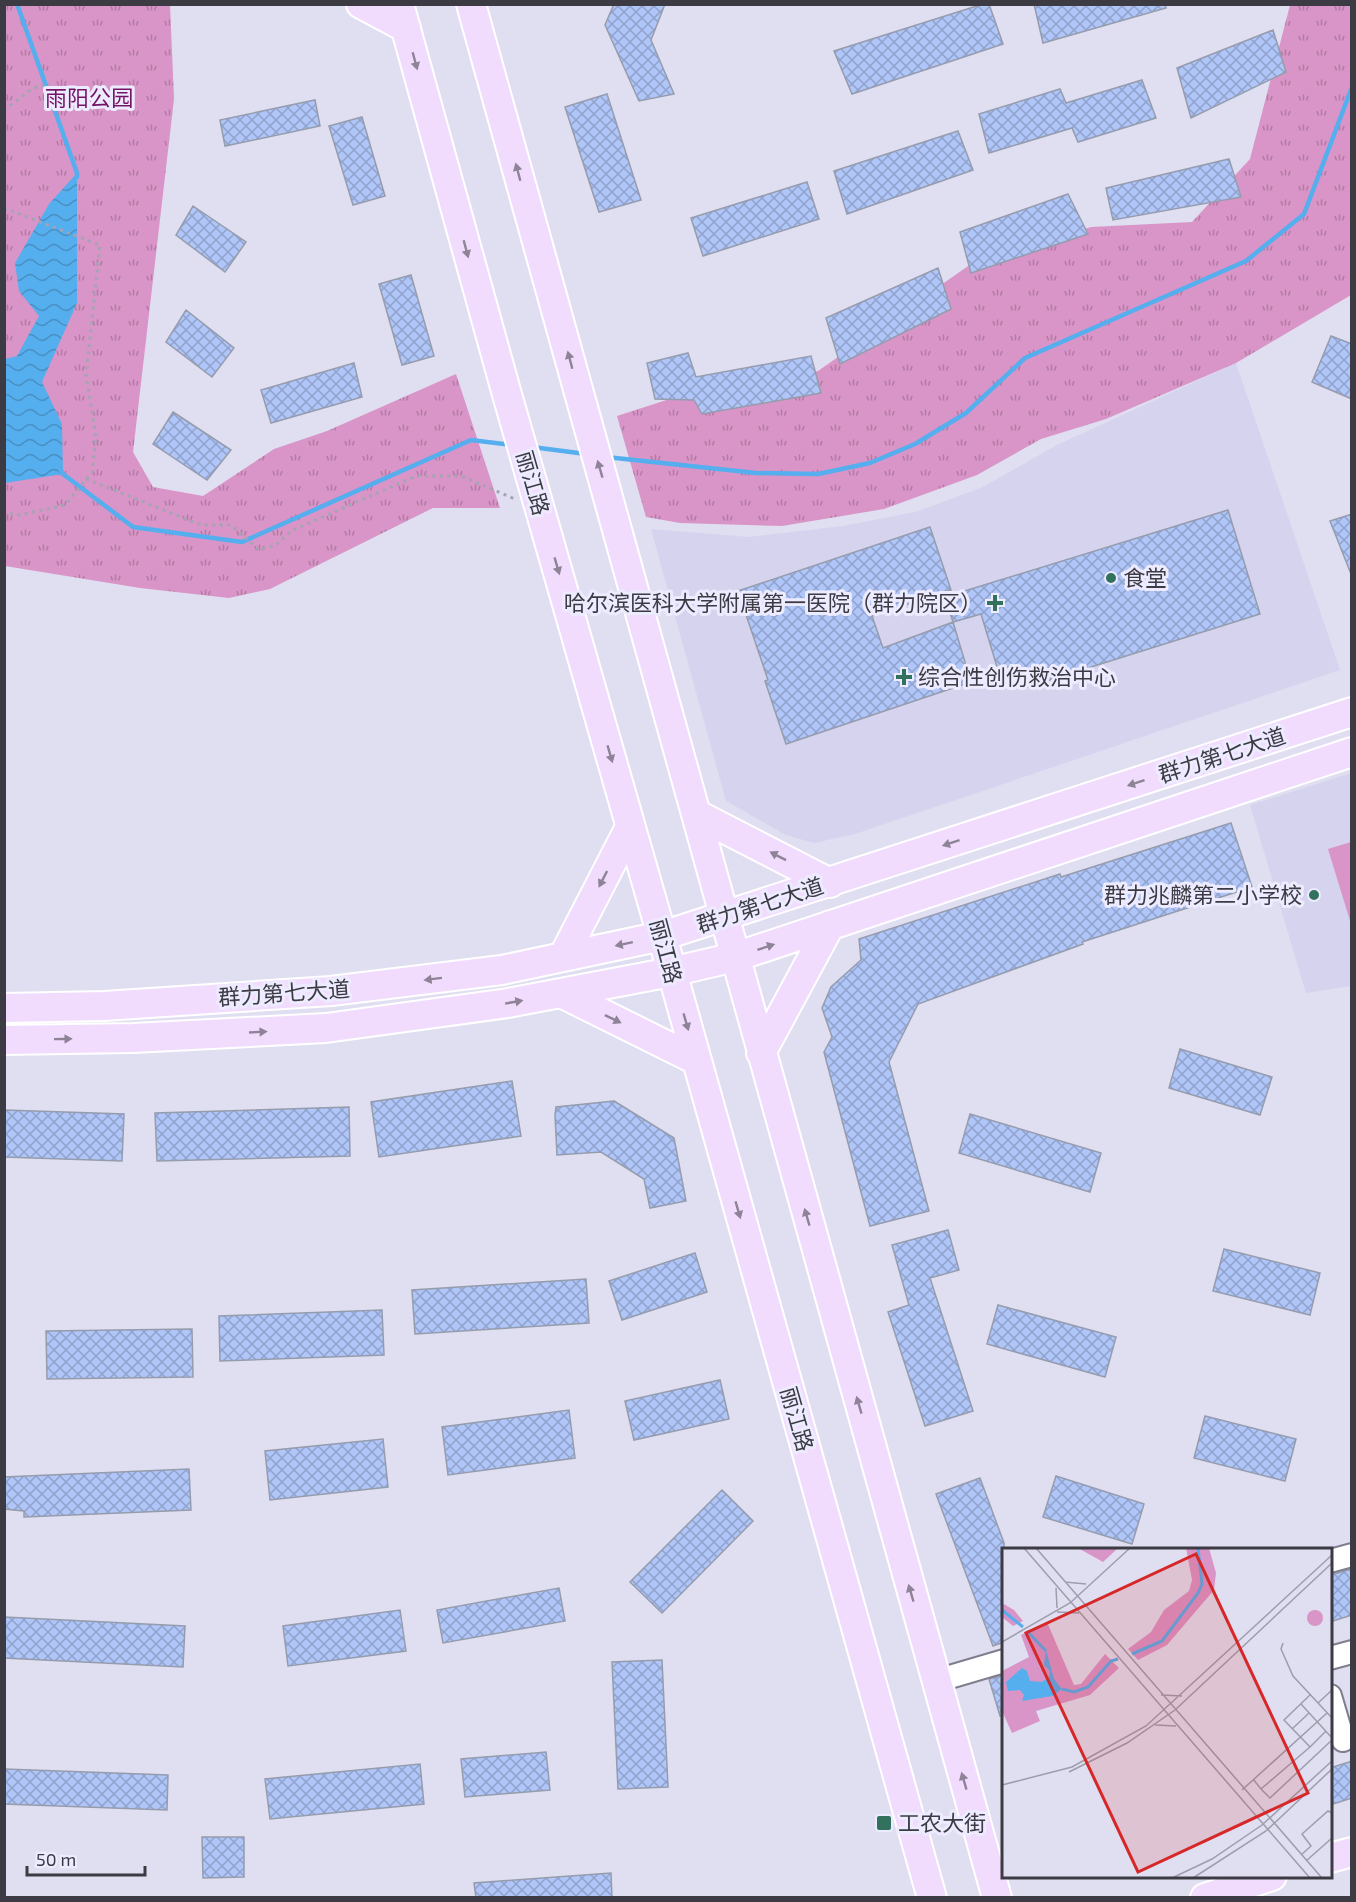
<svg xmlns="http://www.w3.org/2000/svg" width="1356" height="1902" font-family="'Exo 2','Noto Sans SC',sans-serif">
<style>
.built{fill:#d6d3ee}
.park{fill:url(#park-tufts)}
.pitch{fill:#d995c7}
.water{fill:url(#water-waves)}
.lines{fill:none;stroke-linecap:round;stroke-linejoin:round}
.stream{stroke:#55aeee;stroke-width:4.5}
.building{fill:url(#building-cross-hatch);stroke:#959cad;stroke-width:1.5}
.minor-casing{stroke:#7f7e8f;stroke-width:26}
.major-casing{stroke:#fff;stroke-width:32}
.path{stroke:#a5a4b3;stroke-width:3;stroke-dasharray:3 4.5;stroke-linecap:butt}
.minor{stroke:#fff;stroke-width:22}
.major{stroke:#f2dcfe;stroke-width:28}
.oneway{fill:#8e8397}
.poi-dot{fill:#32715e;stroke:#edebff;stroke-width:2}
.labels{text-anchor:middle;stroke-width:6;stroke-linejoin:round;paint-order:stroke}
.park-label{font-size:22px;fill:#751263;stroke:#edebff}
.street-label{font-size:22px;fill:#3c3b43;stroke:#edebff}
.poi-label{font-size:22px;fill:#3c3b43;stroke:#edebff;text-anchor:start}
.inset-river{fill:none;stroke:#55aeee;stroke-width:3}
.inset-road{fill:none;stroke:#9e9dab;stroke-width:1.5}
.view{fill:#d62828;fill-opacity:0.15;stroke:#d62828;stroke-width:3}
.inset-edge{fill:none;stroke:#3c3b43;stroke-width:3}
</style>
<defs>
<pattern id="park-tufts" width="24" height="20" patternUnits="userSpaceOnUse" patternTransform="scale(1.5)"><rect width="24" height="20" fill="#d995c7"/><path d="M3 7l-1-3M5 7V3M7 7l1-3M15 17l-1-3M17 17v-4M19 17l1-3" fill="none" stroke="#b17ba3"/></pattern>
<pattern id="water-waves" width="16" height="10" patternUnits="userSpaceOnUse" patternTransform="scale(1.5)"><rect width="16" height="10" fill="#55aeee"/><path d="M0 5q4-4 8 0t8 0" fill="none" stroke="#488fc2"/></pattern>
<pattern id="building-cross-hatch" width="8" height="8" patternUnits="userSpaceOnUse" patternTransform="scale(1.5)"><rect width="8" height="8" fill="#b0c6f9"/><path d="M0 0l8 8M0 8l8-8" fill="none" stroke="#90a2cb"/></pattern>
</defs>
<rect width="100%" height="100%" fill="#e0def1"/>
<!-- built -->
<path class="built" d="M 1236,363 L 1340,670 L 855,834 L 814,843 L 786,835 L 726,801 L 651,529 L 749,537 L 843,526 L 915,512 L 981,488 L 1057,445 Z
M 1351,773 L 1351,986 L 1306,993 L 1250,805 Z"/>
<!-- park -->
<path class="park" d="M 4,5 L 170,5 L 174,99 L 133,452 L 153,487 L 203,496 L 274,449 L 327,431 L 456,374 L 500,508 L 433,508 L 270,589 L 229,598 L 140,588 L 5,566 Z
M 1290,5 L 1351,5 L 1351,295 L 1236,363 L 1106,419 L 1041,439 L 977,475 L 884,509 L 782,526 L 680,523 L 646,517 L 617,416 L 679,396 L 818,371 L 971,264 L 1091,227 L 1192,222 L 1250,159 Z"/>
<!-- pitch -->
<path class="pitch" d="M 1351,842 L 1352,842 L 1351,924 L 1328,849 Z"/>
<!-- water -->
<path class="water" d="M 77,173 L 77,303 L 42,382 L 62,424 L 63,474 L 5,483 L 5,359 L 17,356 L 39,316 L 19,291 L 15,263 L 49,204 Z"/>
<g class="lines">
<!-- stream -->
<path class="stream" d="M 17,4 L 77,173 L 77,177
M 532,447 L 586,454
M 606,457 L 756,473 L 818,474 L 870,463 L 915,444 L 966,413 L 1025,358 L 1246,261 L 1304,214 L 1352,87
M 60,469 L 63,474 L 133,527 L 242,542 L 471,440 L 512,445"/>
</g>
<!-- building -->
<path class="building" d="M 614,4 L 665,4 L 651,40 L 674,94 L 639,101 L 605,25 Z
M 983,4 L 989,4 L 1003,44 L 852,94 L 834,51 Z
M 1034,4 L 1165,4 L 1166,8 L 1043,43 Z
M 1273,30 L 1286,72 L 1191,118 L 1177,68 Z
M 1142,80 L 1156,118 L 1078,142 L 1072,128 L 989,153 L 979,114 L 1060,89 L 1066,103 Z
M 607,94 L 641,200 L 599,212 L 565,107 Z
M 315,100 L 320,126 L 225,146 L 220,120 Z
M 362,117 L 385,196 L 353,205 L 329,126 Z
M 958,131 L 973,170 L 847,214 L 834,171 Z
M 1229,159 L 1241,197 L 1113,220 L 1106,188 Z
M 807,182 L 819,219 L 703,256 L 691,218 Z
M 1068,194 L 1088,234 L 971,273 L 960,232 Z
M 193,206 L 246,242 L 225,272 L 176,235 Z
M 938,268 L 951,309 L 840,364 L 826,318 Z
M 411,275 L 434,356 L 402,365 L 379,284 Z
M 186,310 L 234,348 L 212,377 L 166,342 Z
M 1331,336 L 1352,344 L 1352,399 L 1312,382 Z
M 688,353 L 696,377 L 811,356 L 821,393 L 702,414 L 694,400 L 655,399 L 647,363 Z
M 354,363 L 362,397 L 271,423 L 261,390 Z
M 173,412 L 231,450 L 207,480 L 153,444 Z
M 1228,510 L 1260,614 L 1024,688 L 1017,664 L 998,670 L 981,614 L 953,622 L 945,597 Z
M 1352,514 L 1352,574 L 1351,574 L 1330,521 Z
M 930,527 L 951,590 L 872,616 L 883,648 L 953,622 L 971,682 L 786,744 L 765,681 L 768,680 L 738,591 Z
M 1231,823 L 1252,887 L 1082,942 L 1083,944 L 918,1004 L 889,1062 L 929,1211 L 870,1226 L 824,1052 L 832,1037 L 822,1008 L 831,987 L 861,960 L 859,939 L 1060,874 L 1061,877 Z
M 1180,1049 L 1272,1077 L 1260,1115 L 1169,1088 Z
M 512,1081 L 521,1136 L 379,1157 L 371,1102 Z
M 614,1101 L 674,1138 L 686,1201 L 650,1208 L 644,1179 L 601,1152 L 557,1155 L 555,1115 L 556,1107 Z
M 349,1107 L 350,1156 L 157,1161 L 155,1113 Z
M 4,1110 L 124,1114 L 122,1161 L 4,1157 Z
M 970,1114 L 1101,1153 L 1090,1192 L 959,1153 Z
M 948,1230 L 959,1270 L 930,1278 L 973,1411 L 925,1426 L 888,1312 L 909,1305 L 892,1245 Z
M 1224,1249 L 1320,1273 L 1310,1315 L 1213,1291 Z
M 695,1253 L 707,1292 L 622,1320 L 609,1281 Z
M 586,1279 L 589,1323 L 415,1334 L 412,1290 Z
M 998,1305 L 1116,1337 L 1105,1377 L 987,1344 Z
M 382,1310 L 384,1355 L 220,1361 L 219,1316 Z
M 192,1329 L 193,1377 L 47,1379 L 46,1331 Z
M 720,1380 L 729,1419 L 634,1440 L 625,1401 Z
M 569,1410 L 575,1458 L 448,1475 L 442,1427 Z
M 1205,1416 L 1296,1439 L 1285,1481 L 1194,1458 Z
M 383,1439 L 388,1487 L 270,1500 L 265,1451 Z
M 189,1469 L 191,1510 L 24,1517 L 24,1511 L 4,1509 L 4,1477 Z
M 1056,1476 L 1144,1504 L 1132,1544 L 1043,1517 Z
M 980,1478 L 1004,1543 L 1004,1642 L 993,1646 L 936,1494 Z
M 722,1490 L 753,1521 L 662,1613 L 630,1582 Z
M 1352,1569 L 1352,1615 L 1330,1622 L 1330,1575 Z
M 559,1588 L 565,1621 L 443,1643 L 437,1610 Z
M 400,1610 L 406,1651 L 288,1666 L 283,1626 Z
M 4,1617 L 185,1626 L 183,1667 L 4,1658 Z
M 662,1660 L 668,1787 L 618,1789 L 612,1662 Z
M 1004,1675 L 1004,1715 L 1000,1716 L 989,1679 Z
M 546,1752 L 550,1790 L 465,1797 L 461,1759 Z
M 1352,1761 L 1352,1798 L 1330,1805 L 1330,1768 Z
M 420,1764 L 424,1804 L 270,1819 L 265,1779 Z
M 4,1769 L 168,1775 L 167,1810 L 4,1804 Z
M 202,1837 L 244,1837 L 244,1877 L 203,1878 Z
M 611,1873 L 612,1898 L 476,1898 L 474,1883 Z"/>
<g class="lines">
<defs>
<path id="minor" d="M 1330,1561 L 1352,1555
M 1330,1658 L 1352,1652
M 936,1681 L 1004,1661
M 1330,1696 L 1343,1740"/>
<path id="major" d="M 361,4 L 406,28
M 399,4 L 506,391 L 662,936 L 932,1898
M 471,4 L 997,1898
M 696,814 L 830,883
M 563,957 L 630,827
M 561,993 L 696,1060
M 4,1008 L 104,1006 L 331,991 L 502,970 L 662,936 L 1352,712
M 4,1040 L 133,1038 L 326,1028 L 508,1003 L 671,972 L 735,957 L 1352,752
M 761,1053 L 830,925
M 1330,1858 L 1352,1852
M 1205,1898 L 1272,1876"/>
</defs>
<!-- minor casing -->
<use href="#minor" class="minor-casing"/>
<!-- major casing -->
<use href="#major" class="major-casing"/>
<!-- path -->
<path class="path" d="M 4,110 L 33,88 L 50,84
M 4,208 L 100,245 L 86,375 L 96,437 L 92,472 L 65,505 L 20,515 L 4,513
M 86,479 L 201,525 L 231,525 L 259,550 L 276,545 L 291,531 L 416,476 L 461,476 L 515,499"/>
<!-- minor -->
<use href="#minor" class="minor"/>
<!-- major -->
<use href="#major" class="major"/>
</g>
<!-- one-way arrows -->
<defs><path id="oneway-solid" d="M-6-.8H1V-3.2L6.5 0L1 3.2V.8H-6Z" transform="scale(1.5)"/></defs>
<g class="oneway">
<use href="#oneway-solid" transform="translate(415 61) rotate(75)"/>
<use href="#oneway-solid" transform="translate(518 172) rotate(-105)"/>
<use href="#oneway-solid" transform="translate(466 249) rotate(75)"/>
<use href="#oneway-solid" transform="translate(570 360) rotate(-105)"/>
<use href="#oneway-solid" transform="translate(600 469) rotate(-106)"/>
<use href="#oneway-solid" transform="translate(557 566) rotate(74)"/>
<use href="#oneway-solid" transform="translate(610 754) rotate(74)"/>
<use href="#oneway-solid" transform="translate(1136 783) rotate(162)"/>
<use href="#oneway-solid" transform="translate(951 843) rotate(162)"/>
<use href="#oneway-solid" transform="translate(778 856) rotate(-153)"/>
<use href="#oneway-solid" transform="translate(603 879) rotate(117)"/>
<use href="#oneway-solid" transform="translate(624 944) rotate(168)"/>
<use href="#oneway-solid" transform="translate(766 947) rotate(-18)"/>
<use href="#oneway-solid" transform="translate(433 979) rotate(173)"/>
<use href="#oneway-solid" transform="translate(514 1002) rotate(-10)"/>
<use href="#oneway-solid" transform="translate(613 1019) rotate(26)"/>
<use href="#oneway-solid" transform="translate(686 1022) rotate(74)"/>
<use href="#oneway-solid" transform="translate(258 1032) rotate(-3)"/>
<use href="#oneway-solid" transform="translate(63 1039) rotate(-1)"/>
<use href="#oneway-solid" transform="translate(738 1210) rotate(74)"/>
<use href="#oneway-solid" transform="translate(807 1217) rotate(-106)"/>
<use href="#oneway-solid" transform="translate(859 1405) rotate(-106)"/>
<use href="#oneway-solid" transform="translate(911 1593) rotate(-106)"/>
<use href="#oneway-solid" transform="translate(964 1781) rotate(-106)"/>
</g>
<!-- markers -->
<g class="poi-dot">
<circle cx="1111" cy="578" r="6"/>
<path d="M992 594h6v6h6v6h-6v6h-6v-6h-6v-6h6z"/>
<path d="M901 668h6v6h6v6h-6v6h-6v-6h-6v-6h6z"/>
<circle cx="1314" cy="895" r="6"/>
<rect x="876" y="1815" width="16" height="16" rx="3"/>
</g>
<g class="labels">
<!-- park labels -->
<g class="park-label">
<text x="89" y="106">雨阳公园</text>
</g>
<!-- street labels -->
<g class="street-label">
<text transform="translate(533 483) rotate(74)" y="8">丽江路</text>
<text transform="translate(1222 755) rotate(-18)" y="8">群力第七大道</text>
<text transform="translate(760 905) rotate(-18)" y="8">群力第七大道</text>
<text transform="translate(666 951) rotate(75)" y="8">丽江路</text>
<text transform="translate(284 993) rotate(-4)" y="8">群力第七大道</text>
<text transform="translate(797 1419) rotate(74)" y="8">丽江路</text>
</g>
<!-- poi labels -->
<g class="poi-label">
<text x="1123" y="586">食堂</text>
<text x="982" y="611" text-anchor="end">哈尔滨医科大学附属第一医院（群力院区）</text>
<text x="918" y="685">综合性创伤救治中心</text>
<text x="1302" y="903" text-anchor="end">群力兆麟第二小学校</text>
<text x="898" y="1831">工农大街</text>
</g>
</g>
<!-- overview -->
<g transform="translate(1002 1548)">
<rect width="330" height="330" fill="#e0def1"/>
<path d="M 76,0 L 116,0 L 101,14 ZM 184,0 L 207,0 L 214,25 L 212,42 L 165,97 L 136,112 L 126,101 L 149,84 L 162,62 L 187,43 L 190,32 ZM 0,55 L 12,62 L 21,73 L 11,78 L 0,69 ZM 45,74 L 72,137 L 79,136 L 103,106 L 117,120 L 88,147 L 34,163 L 38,173 L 10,185 L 0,163 L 0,123 L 27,109 L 19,87 Z" fill="#d995c7"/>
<path d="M305 70a8 8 0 1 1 16 0a8 8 0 1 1-16 0Z" fill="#d995c7"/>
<path d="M 44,102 L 52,131 L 60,141 L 50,148 L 20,153 L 22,147 L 18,142 L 6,143 L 4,134 L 20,120 L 25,123 L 28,133 L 40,134 L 47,129 L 48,123 L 42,117 Z" fill="#55aeee"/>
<path class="inset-river" d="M 0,62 L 21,79M 25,83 L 44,103M 130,106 L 160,93 L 196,45 L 200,36 L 196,0M 60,141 L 72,144 L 86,139 L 109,113 L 116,111"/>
<path class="inset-road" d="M 22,0 L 308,330M 34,0 L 320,330M 63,34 L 84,36M 54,40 L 55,60M 55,64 L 77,65M 0,94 L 68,55 L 128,0M 281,95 L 279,101 L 291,128 L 330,170M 159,147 L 180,148M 316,155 L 330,142M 299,156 L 330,190M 153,177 L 174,178M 290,181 L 307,165M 308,199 L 324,183M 67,224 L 125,195 L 173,162 L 330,15M 251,231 L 259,241 L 308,199 L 282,172 L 308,147M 0,237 L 70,219 L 144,178 L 330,7M 259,241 L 268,250 L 330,192M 240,242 L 325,165M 299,307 L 309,298 L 300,286 L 326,263 L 330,265M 304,313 L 330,290M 170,330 L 210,311 L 260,277 L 330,213M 191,330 L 264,283 L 330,221"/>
<path class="view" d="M 194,6 L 306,245 L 136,324 L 24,85 Z"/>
<rect width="330" height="330" class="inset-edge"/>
</g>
<!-- border -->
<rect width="1356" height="1902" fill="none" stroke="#3c3b43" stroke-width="12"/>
<!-- scale -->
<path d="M27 1866v9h118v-9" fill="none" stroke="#3c3b43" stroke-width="3"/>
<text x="36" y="1866" font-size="18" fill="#3c3b43" stroke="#edebff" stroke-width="4.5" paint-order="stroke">50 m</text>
</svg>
